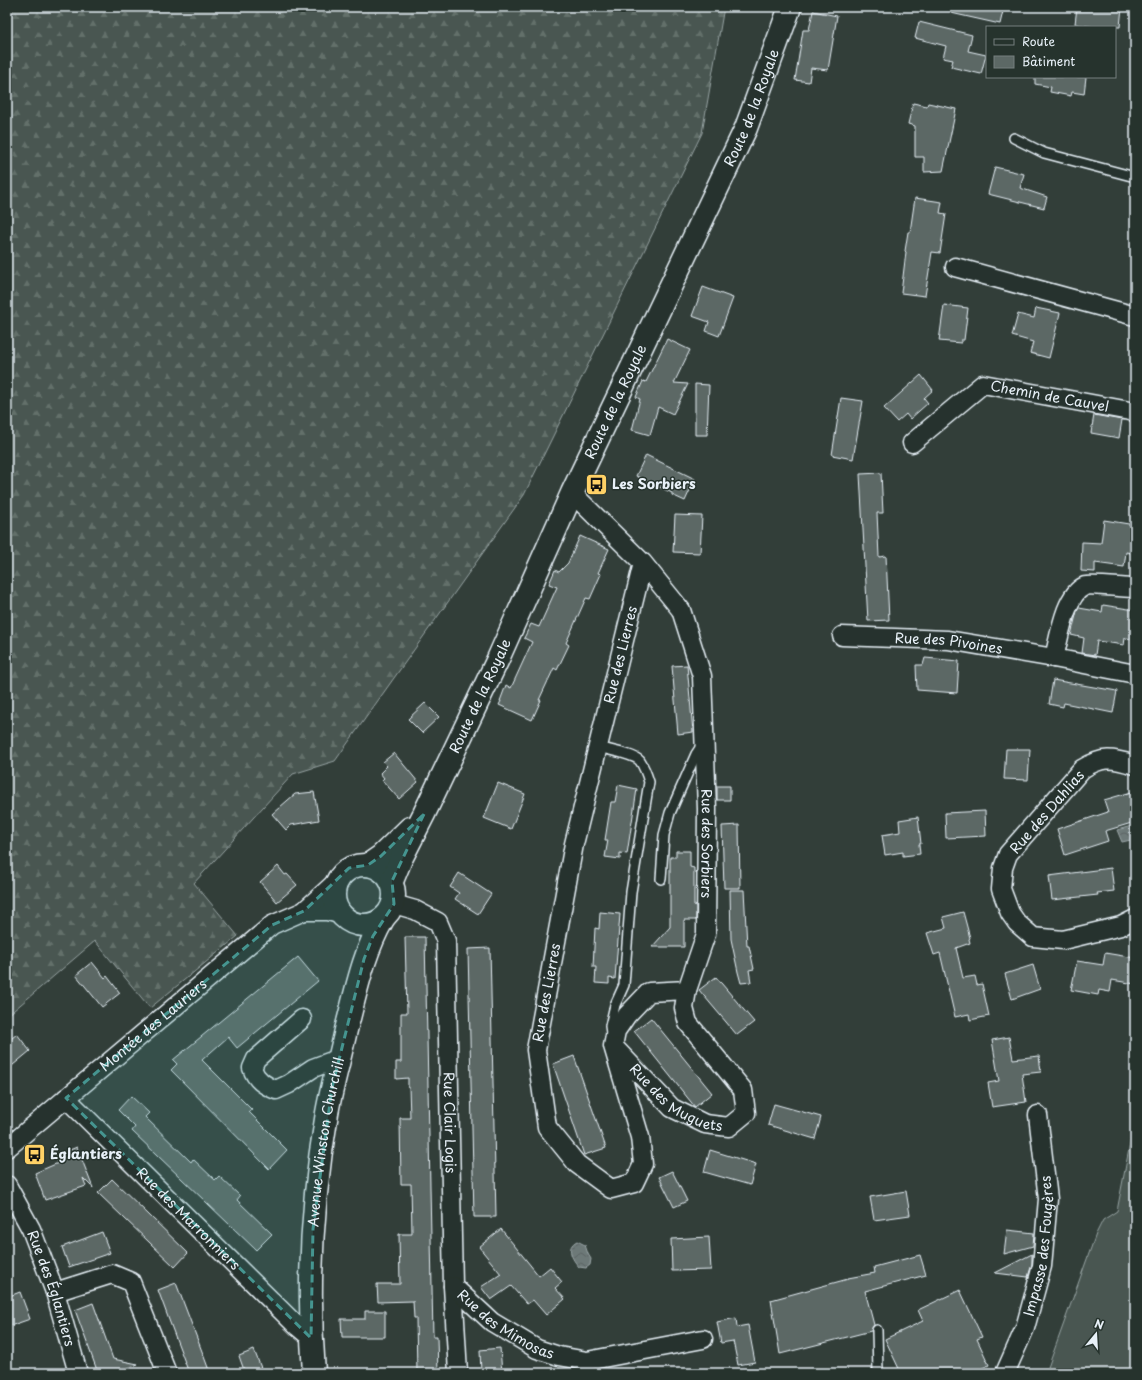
<svg xmlns="http://www.w3.org/2000/svg" width="1142" height="1380" font-family="'Playpen Sans',sans-serif">
<style>
.forest{fill:url(#forest-firs);stroke:#98a4a4}
.pitch{fill:#495651;stroke:#98a4a4}
.water{fill:url(#water-waves);stroke:#9ea9ab}
.building{fill:#5c6865;stroke:#e8f1f8}
.lines{fill:none;stroke-linecap:round;stroke-linejoin:round}
.service-casing{stroke:#e8f1f8;stroke-width:12}
.minor-casing{stroke:#e8f1f8;stroke-width:21}
.secondary-casing{stroke:#e8f1f8;stroke-width:25}
.service{stroke:#26332d;stroke-width:9}
.minor{stroke:#26332d;stroke-width:18}
.secondary{stroke:#26332d;stroke-width:22}
.marked{fill:#459590;fill-opacity:0.2;stroke:#459590;stroke-width:3;stroke-dasharray:8 5;stroke-linejoin:round}
.labels{text-anchor:middle;stroke-width:3;stroke-linejoin:round;paint-order:stroke}
.street-label{font-size:14px;fill:#e8f1f8;stroke:#26332d}
.poi-label{font-size:14px;font-weight:bold;fill:#e8f1f8;stroke:#26332d;text-anchor:start}
</style>
<defs>
<pattern id="forest-firs" width="22" height="20" patternUnits="userSpaceOnUse"><rect width="22" height="20" fill="#495651"/><path d="M5 1l3.5 6h-7zM16 11l3.5 6h-7z" fill="#636f6b"/></pattern>
<pattern id="water-waves" width="16" height="10" patternUnits="userSpaceOnUse"><rect width="16" height="10" fill="#6d7978"/><path d="M0 5q4-4 8 0t8 0" fill="none" stroke="#5b6363"/></pattern>
</defs>
<rect width="100%" height="100%" fill="#323e39"/>
<filter id="ink" filterUnits="userSpaceOnUse"><feTurbulence type="fractalNoise" baseFrequency=".025" numOctaves="2"/><feDisplacementMap in="SourceGraphic" scale="8" xChannelSelector="R" yChannelSelector="G"/><feConvolveMatrix kernelMatrix="1 2 1 2 8 2 1 2 1" color-interpolation-filters="sRGB"/></filter>
<g filter="url(#ink)">
<!-- forest -->
<path class="forest" d="M 7,7 L 724,7 L 702,133 L 524,495 L 335,761 L 293,774 L 194,883 L 238,936 L 150,1008 L 95,941 L 7,1016 Z"/>
<!-- pitch -->
<path class="pitch" d="M 1135,1118 L 1135,1373 L 1046,1373 L 1096,1234 L 1103,1220 L 1117,1211 Z"/>
<!-- water -->
<path class="water" d="M 1135,825 L 1135,839 L 1122,842 L 1117,830 Z
M 577,1241 L 585,1245 L 588,1254 L 591,1259 L 590,1265 L 586,1268 L 579,1267 C 572,1259 565,1247 577,1241 Z"/>
<!-- building -->
<path class="building" d="M 951,7 L 1004,7 L 1000,24 L 951,13 Z
M 1077,7 L 1122,7 L 1120,27 L 1096,27 L 1075,24 Z
M 813,11 L 837,16 L 828,70 L 811,68 L 809,82 L 795,80 L 803,30 L 809,30 Z
M 919,22 L 972,35 L 968,51 L 986,55 L 981,74 L 951,67 L 953,60 L 943,58 L 946,46 L 915,38 Z
M 1035,77 L 1086,77 L 1084,94 L 1072,92 L 1071,96 L 1050,92 L 1051,87 L 1035,84 Z
M 913,103 L 927,106 L 928,103 L 956,109 L 943,171 L 924,172 L 924,157 L 915,157 L 915,126 L 908,124 Z
M 995,167 L 1024,174 L 1020,188 L 1047,197 L 1044,208 L 988,194 Z
M 915,198 L 942,202 L 940,213 L 946,214 L 940,253 L 932,252 L 925,296 L 901,293 L 906,252 L 905,251 L 908,232 L 910,232 Z
M 703,287 L 733,298 L 719,336 L 706,331 L 709,322 L 692,316 Z
M 944,305 L 968,308 L 964,340 L 961,340 L 961,343 L 939,341 Z
M 1036,308 L 1060,313 L 1049,358 L 1030,353 L 1033,342 L 1012,336 L 1018,314 L 1034,318 Z
M 667,339 L 690,350 L 674,383 L 688,384 L 673,414 L 658,407 L 650,435 L 632,430 L 640,399 L 636,397 L 643,381 L 646,382 Z
M 921,375 L 933,390 L 924,398 L 928,403 L 910,419 L 906,414 L 897,422 L 884,408 Z
M 695,384 L 709,385 L 707,435 L 695,435 Z
M 841,398 L 863,401 L 853,459 L 832,455 Z
M 1094,415 L 1122,420 L 1119,438 L 1091,433 Z
M 646,455 L 695,479 L 685,501 L 672,495 L 672,493 L 636,476 Z
M 881,473 L 883,513 L 877,513 L 879,557 L 886,556 L 889,620 L 868,621 L 860,474 Z
M 675,515 L 702,516 L 700,553 L 673,552 Z
M 1104,520 L 1135,525 L 1135,554 L 1126,552 L 1124,567 L 1095,563 L 1095,572 L 1081,571 L 1082,542 L 1101,543 Z
M 580,536 L 609,549 L 598,573 L 601,574 L 590,599 L 586,598 L 566,643 L 569,645 L 557,670 L 554,668 L 539,700 L 541,700 L 532,720 L 499,705 L 501,701 L 500,701 L 506,685 L 511,688 L 532,642 L 524,638 L 531,624 L 539,627 L 557,587 L 549,584 L 555,570 L 559,572 L 568,563 Z
M 1103,605 L 1135,610 L 1135,639 L 1125,638 L 1124,645 L 1097,641 L 1095,655 L 1082,653 L 1084,638 L 1071,635 L 1077,611 L 1079,608 L 1102,612 Z
M 925,658 L 959,661 L 957,693 L 917,690 L 916,665 L 923,665 Z
M 687,665 L 693,732 L 678,734 L 672,666 Z
M 1053,680 L 1117,691 L 1113,713 L 1064,703 L 1063,707 L 1049,704 Z
M 425,703 L 439,717 L 422,733 L 408,719 Z
M 1006,749 L 1030,749 L 1028,780 L 1004,779 Z
M 394,753 L 418,782 L 399,799 L 382,780 L 384,778 L 380,773 L 387,766 L 383,762 Z
M 498,783 L 525,794 L 511,829 L 484,818 Z
M 618,785 L 637,789 L 627,854 L 620,853 L 620,859 L 605,857 L 608,840 L 605,840 L 611,802 L 615,802 Z
M 717,786 L 730,786 L 730,800 L 717,800 Z
M 1135,791 L 1135,822 L 1105,831 L 1108,841 L 1065,855 L 1057,829 L 1108,812 L 1104,800 Z
M 314,792 L 319,820 L 291,825 L 286,830 L 272,814 L 295,794 Z
M 985,811 L 986,836 L 946,838 L 945,813 Z
M 918,817 L 921,844 L 919,844 L 920,854 L 903,856 L 903,852 L 885,855 L 882,835 L 900,832 L 899,820 Z
M 739,825 L 740,888 L 724,888 L 722,826 Z
M 676,851 L 690,851 L 690,867 L 694,868 L 694,905 L 696,906 L 696,920 L 684,920 L 684,947 L 652,947 L 670,927 L 670,857 L 676,857 Z
M 278,866 L 285,875 L 287,874 L 297,885 L 277,902 L 260,882 Z
M 1111,868 L 1114,891 L 1097,893 L 1098,895 L 1052,900 L 1049,876 Z
M 459,873 L 491,894 L 478,914 L 455,899 L 459,893 L 450,887 Z
M 730,890 L 744,890 L 747,946 L 749,946 L 754,969 L 749,970 L 751,982 L 741,983 L 738,972 L 731,939 Z
M 600,912 L 620,914 L 615,979 L 609,978 L 609,984 L 595,983 L 596,967 L 593,967 L 595,928 L 599,929 Z
M 963,912 L 970,938 L 969,939 L 970,943 L 956,948 L 963,978 L 975,976 L 977,985 L 982,984 L 989,1016 L 970,1020 L 969,1014 L 955,1017 L 940,953 L 934,955 L 927,933 L 946,928 L 943,917 Z
M 405,937 L 425,937 L 433,1337 L 437,1337 L 438,1373 L 417,1373 L 416,1318 L 414,1318 L 413,1301 L 378,1302 L 377,1284 L 400,1284 L 399,1234 L 412,1234 L 411,1184 L 401,1184 L 400,1118 L 410,1118 L 409,1087 L 408,1087 L 408,1078 L 396,1079 L 396,1062 L 401,1062 L 401,1013 L 407,1013 Z
M 490,948 L 496,1217 L 474,1217 L 468,949 Z
M 1105,953 L 1135,958 L 1135,984 L 1112,980 L 1110,992 L 1099,990 L 1098,995 L 1071,990 L 1077,961 L 1103,965 Z
M 298,957 L 318,981 L 237,1048 L 228,1037 L 202,1060 L 252,1110 L 249,1112 L 287,1150 L 269,1169 L 171,1070 L 177,1064 L 173,1060 Z
M 92,962 L 105,978 L 107,976 L 120,993 L 102,1007 L 76,975 Z
M 1033,965 L 1040,989 L 1012,999 L 1005,974 Z
M 716,977 L 754,1022 L 737,1035 L 699,990 Z
M 651,1018 L 712,1093 L 695,1107 L 634,1031 Z
M 17,1034 L 30,1051 L 7,1070 L 7,1042 Z
M 1009,1037 L 1013,1059 L 1039,1056 L 1041,1072 L 1022,1074 L 1026,1102 L 992,1107 L 988,1083 L 999,1081 L 992,1040 Z
M 574,1056 L 606,1148 L 584,1155 L 553,1064 Z
M 131,1096 L 149,1113 L 145,1117 L 191,1162 L 193,1159 L 215,1180 L 219,1176 L 240,1196 L 237,1200 L 272,1234 L 256,1250 L 132,1131 L 135,1127 L 118,1110 Z
M 774,1104 L 821,1117 L 815,1139 L 768,1125 Z
M 77,1147 L 93,1188 L 83,1178 L 86,1186 L 45,1200 L 35,1173 L 58,1163 L 55,1156 Z
M 710,1150 L 756,1164 L 750,1185 L 704,1172 Z
M 672,1171 L 687,1201 L 674,1207 L 659,1177 Z
M 112,1179 L 188,1253 L 175,1267 L 98,1193 Z
M 906,1191 L 910,1215 L 874,1220 L 870,1197 Z
M 501,1229 L 539,1276 L 550,1267 L 562,1282 L 555,1288 L 565,1299 L 546,1315 L 533,1300 L 527,1304 L 511,1286 L 491,1300 L 481,1287 L 501,1274 L 479,1247 Z
M 1007,1230 L 1034,1233 L 1033,1246 L 1004,1254 Z
M 102,1232 L 110,1253 L 69,1267 L 62,1247 Z
M 709,1237 L 711,1270 L 672,1271 L 671,1239 Z
M 1032,1254 L 1032,1264 L 1028,1277 L 995,1273 Z
M 920,1255 L 926,1275 L 865,1291 L 874,1325 L 871,1331 L 780,1354 L 771,1300 L 848,1279 L 848,1278 L 875,1273 L 874,1267 Z
M 176,1283 L 203,1354 L 210,1373 L 189,1373 L 169,1320 L 158,1290 Z
M 960,1290 L 982,1337 L 977,1339 L 989,1365 L 972,1373 L 901,1373 L 885,1339 L 923,1321 L 918,1310 Z
M 20,1292 L 30,1319 L 7,1327 L 7,1297 Z
M 93,1303 L 113,1359 L 138,1364 L 116,1373 L 98,1373 L 75,1310 Z
M 365,1311 L 385,1311 L 385,1337 L 342,1337 L 341,1319 L 365,1319 Z
M 736,1318 L 737,1327 L 748,1325 L 755,1362 L 738,1365 L 733,1341 L 721,1343 L 717,1322 Z
M 500,1348 L 502,1373 L 481,1373 L 480,1350 Z
M 254,1350 L 263,1373 L 245,1373 L 239,1356 Z"/>
<g class="lines">
<defs>
<path id="service" d="M 1014,138 L 1044,153 L 1135,177
M 598,747 C 608,750 634,754 640,761 C 644,767 647,775 649,782 L 631,892 L 624,985 L 615,1005 L 610,1026 L 611,1033
M 661,879 L 664,835 L 670,813 L 696,754 L 702,745
M 877,1330 L 878,1373"/>
<g id="minor">
<path d="M 955,267 L 1135,316"/>
<path id="s1" d="M 912,443 L 983,384 L 1135,412"/>
<path id="s2" d="M 572,493 L 643,563 L 681,610 L 702,676 L 707,809 L 706,934 L 687,990 L 649,992 L 627,1015 L 616,1031 L 613,1046 L 640,1137 L 643,1164 L 634,1183 L 611,1189 L 577,1164 L 547,1127 L 536,1050 L 574,844 L 643,563"/>
<path id="s3" d="M 842,636 L 948,640 L 1054,658 L 1135,674"/>
<path d="M 1054,658 C 1059,639 1065,594 1085,586 C 1091,584 1126,588 1135,588"/>
<path d="M 1135,765 C 1112,758 1103,756 1082,769 L 1008,854 L 1003,868 L 1001,889 L 1010,913 L 1017,923 L 1033,937 L 1063,940 L 1121,926 L 1135,919"/>
<path id="s4" d="M 394,904 L 415,910 L 438,922 L 446,941 L 453,1286 L 458,1373"/>
<path d="M 304,911 L 327,911 L 340,914"/>
<path d="M 302,1019 L 256,1059 L 252,1068 C 256,1080 264,1085 276,1090 L 289,1084 L 313,1068 L 340,1058"/>
<path id="s5" d="M 615,1048 L 672,1108 L 705,1124 L 729,1127 L 746,1113 L 743,1090 L 688,1023 L 684,1008 L 687,990"/>
<path id="s6" d="M 66,1098 L 298,1327 L 311,1338"/>
<path id="s7" d="M 7,1148 L 272,925 L 304,911 L 336,882"/>
<path id="s8" d="M 7,1185 L 31,1229 L 55,1292 L 78,1373"/>
<path id="s9" d="M 453,1286 L 492,1322 L 537,1349 L 559,1356 L 587,1361 L 703,1339"/>
<path d="M 55,1292 L 112,1274 L 131,1282 L 167,1373"/>
<path id="s10" d="M 1005,1373 L 1025,1328 L 1042,1266 L 1048,1199 L 1038,1115"/>
</g>
<g id="secondary">
<circle cx="364" cy="895" r="30"/>
<path d="M 368,865 L 381,856 L 410,828"/>
<path id="s11" d="M 392,881 L 401,859 L 424,814 L 498,659 L 572,493 L 746,128 L 790,7"/>
<path id="s12" d="M 314,1373 C 307,1286 312,1199 327,1113 C 332,1085 340,1058 346,1030 C 356,992 363,954 383,919"/>
</g>
</defs>
<!-- service casing -->
<use href="#service" class="service-casing"/>
<!-- minor casing -->
<use href="#minor" class="minor-casing"/>
<!-- secondary casing -->
<use href="#secondary" class="secondary-casing"/>
<!-- service -->
<use href="#service" class="service"/>
<!-- minor -->
<use href="#minor" class="minor"/>
<!-- secondary -->
<use href="#secondary" class="secondary"/>
</g>
</g>
<!-- marked area -->
<path class="marked" d="M 424,814 L 392,881 L 394,904 L 373,936 L 364,959 L 332,1088 L 313,1229 L 311,1338 L 66,1098 L 272,925 L 304,911 L 349,868 L 368,865 L 381,856 Z"/>
<!-- icons -->
<defs>
<symbol id="bus-square" viewBox="-11 -11 22 22"><rect x="-9" y="-9" width="18" height="18" rx="4" fill="#ffd166" stroke="#26332d"/><path d="M-5-6H5V4H4V6H2V4H-2V6H-4V4H-5ZM-3.5-4V0h7V-4ZM-3.5 1.2v1.5H-2V1.2ZM2 1.2v1.5H3.5V1.2Z" fill="#111"/></symbol>
</defs>
<g fill-rule="evenodd">
<use href="#bus-square" x="584" y="472" width="25" height="25"/>
<use href="#bus-square" x="22" y="1142" width="25" height="25"/>
</g>
<g class="labels">
<!-- street labels -->
<g class="street-label">
<text dy="5" stroke="none"><textPath href="#s11" startOffset="853">Route de la Royale</textPath></text>
<text dy="5" stroke="none"><textPath href="#s1" startOffset="160">Chemin de Cauvel</textPath></text>
<text dy="5" stroke="none"><textPath href="#s11" startOffset="529">Route de la Royale</textPath></text>
<text dy="5" stroke="none"><textPath href="#s3" startOffset="107">Rue des Pivoines</textPath></text>
<text dy="5" stroke="none"><textPath href="#s2" startOffset="1390">Rue des Lierres</textPath></text>
<text dy="5" stroke="none"><textPath href="#s11" startOffset="205">Route de la Royale</textPath></text>
<text transform="translate(1047 812) rotate(-49)" y="5">Rue des Dahlias</text>
<text dy="5" stroke="none"><textPath href="#s2" startOffset="397">Rue des Sorbiers</textPath></text>
<text dy="5" stroke="none"><textPath href="#s2" startOffset="1044">Rue des Lierres</textPath></text>
<text dy="5" stroke="none"><textPath href="#s7" startOffset="191">Montée des Lauriers</textPath></text>
<text dy="5" stroke="none"><textPath href="#s5" startOffset="81">Rue des Muguets</textPath></text>
<text dy="5" stroke="none"><textPath href="#s4" startOffset="250">Rue Clair Logis</textPath></text>
<text dy="5" stroke="none"><textPath href="#s12" startOffset="232">Avenue Winston Churchill</textPath></text>
<text dy="5" stroke="none"><textPath href="#s6" startOffset="172">Rue des Marronniers</textPath></text>
<text dy="5" stroke="none"><textPath href="#s10" startOffset="133">Impasse des Fougères</textPath></text>
<text dy="5" stroke="none"><textPath href="#s8" startOffset="113">Rue des Églantiers</textPath></text>
<text dy="5" stroke="none"><textPath href="#s9" startOffset="66">Rue des Mimosas</textPath></text>
</g>
<!-- poi labels -->
<g class="poi-label">
<text x="612" y="489">Les Sorbiers</text>
<text x="50" y="1159">Églantiers</text>
</g>
</g>
<!-- margin -->
<rect width="1142" height="1380" fill="none" stroke="#26332d" stroke-width="24"/>
<rect x="12" y="12" width="1118" height="1356" fill="none" stroke="#e8f1f8" stroke-width="1.5" filter="url(#ink)"/>
<!-- legend -->
<rect x="986" y="26" width="130" height="52" fill="#26332d" stroke="#747f7e"/>
<rect x="994" y="39" width="20" height="6" fill="#26332d" stroke="#747f7e"/>
<text x="1022" y="46" font-size="12" fill="#e8f1f8">Route</text>
<rect x="994" y="56" width="20" height="12" fill="#5c6865" stroke="#747f7e"/>
<text x="1022" y="66" font-size="12" fill="#e8f1f8">Bâtiment</text>
<!-- north arrow -->
<g transform="translate(1096 1334) rotate(18)" stroke="#26332d" stroke-width="3" paint-order="stroke">
<path d="M0-3L7 15L0 10L-7 15Z" fill="#e8f1f8"/>
<text y="-6" font-size="11" font-weight="bold" text-anchor="middle" fill="#e8f1f8">N</text>
</g>
</svg>
